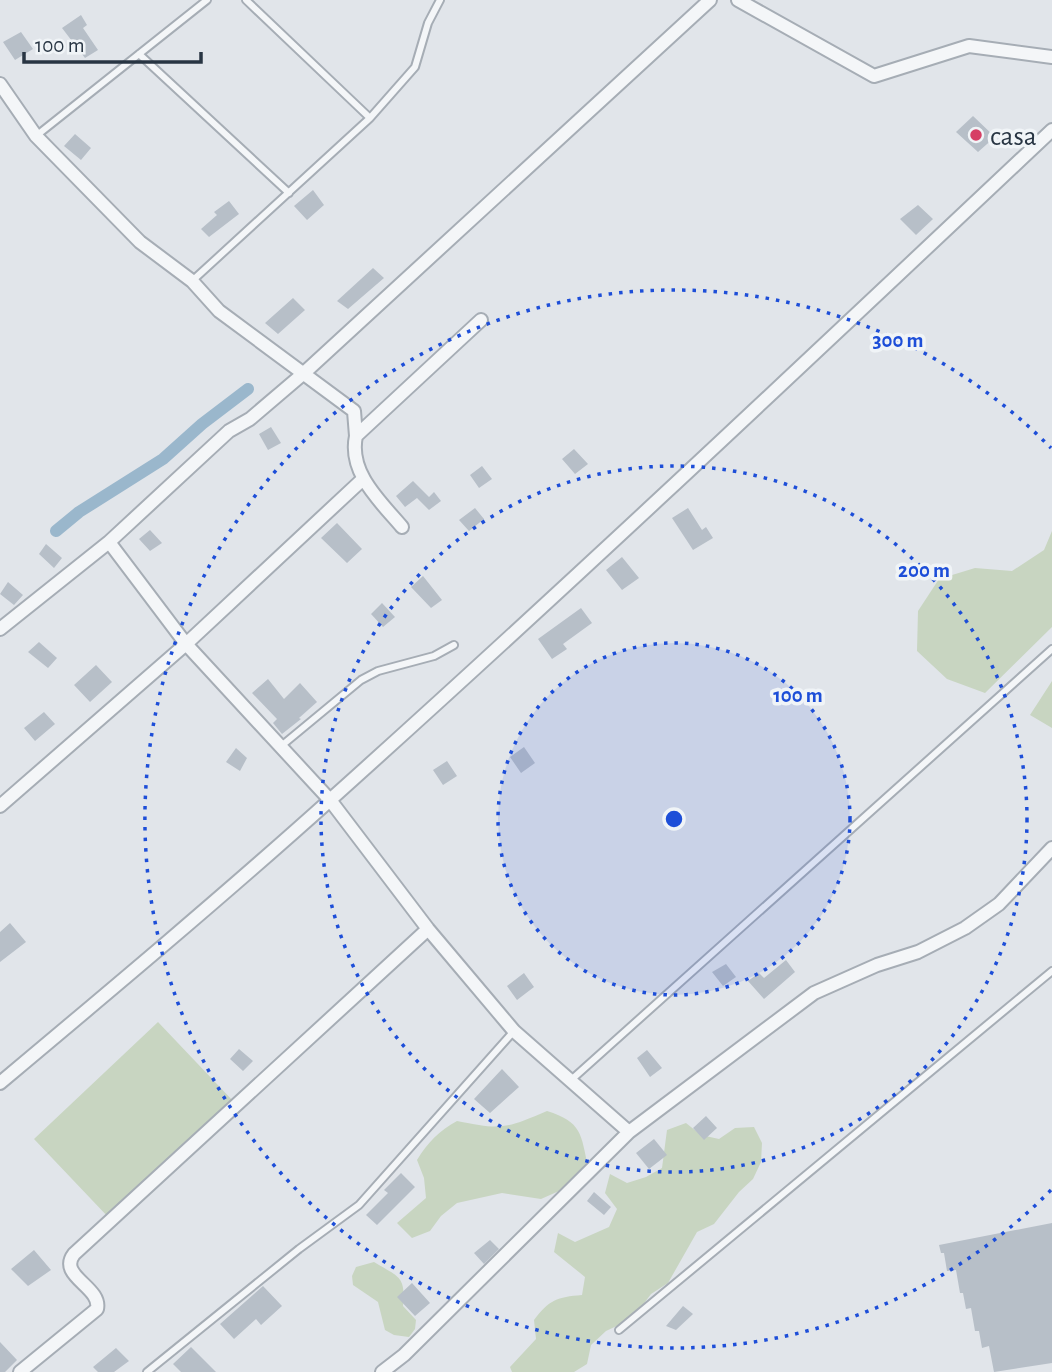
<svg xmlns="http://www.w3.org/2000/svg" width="1052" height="1372" font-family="'Alegreya Sans',sans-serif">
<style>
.green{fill:#c8d5c1}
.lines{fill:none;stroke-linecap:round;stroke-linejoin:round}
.canal{stroke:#9ab7cc;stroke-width:12}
.building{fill:#b7bfc8}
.lane-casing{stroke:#a6adb5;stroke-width:10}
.street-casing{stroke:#a6adb5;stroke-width:16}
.lane{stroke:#f4f6f8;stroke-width:6}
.street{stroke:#f4f6f8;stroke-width:12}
.ring{fill:none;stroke:#1d4ed8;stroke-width:3.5;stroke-dasharray:3.5 7}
.poi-dot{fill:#d63f65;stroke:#f0f4f7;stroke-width:2.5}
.labels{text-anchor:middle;stroke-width:7;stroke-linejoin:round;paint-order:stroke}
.poi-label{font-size:28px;fill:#283543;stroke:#f0f4f7;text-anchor:start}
.centre{fill:#1d4ed8;stroke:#f0f4f7;stroke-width:3.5}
.ring-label{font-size:21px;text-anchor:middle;font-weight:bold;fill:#1d4ed8;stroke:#f0f4f7;stroke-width:7;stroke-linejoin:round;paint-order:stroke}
</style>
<rect width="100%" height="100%" fill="#e1e5ea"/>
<!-- green -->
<path class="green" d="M 1052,531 L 1052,627 L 985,693 L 947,679 L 917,651 L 918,611 L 939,579 L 975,568 L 1012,571 L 1044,550 Z
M 1052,681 L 1052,728 L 1030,715 Z
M 158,1022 L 234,1102 L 110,1219 L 34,1139 Z
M 547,1111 C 582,1122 581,1134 588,1167 L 577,1183 L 541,1199 L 502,1193 L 457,1203 L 441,1216 L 430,1231 L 412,1238 L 397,1223 L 426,1198 L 424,1178 L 417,1160 C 428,1142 439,1131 457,1121 C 501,1130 505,1129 547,1111 Z
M 686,1123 L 701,1135 L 719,1139 L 735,1128 L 754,1127 L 762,1143 L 761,1162 L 753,1179 L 739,1192 L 714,1224 L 697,1232 L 668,1283 L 651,1294 L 639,1310 L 623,1323 L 606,1331 L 591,1345 L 587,1364 L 574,1372 L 512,1372 L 510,1367 L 536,1339 L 534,1320 C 549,1300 557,1297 582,1295 L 585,1277 L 554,1252 L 558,1233 L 575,1242 L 609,1227 L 617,1209 L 605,1193 L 610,1174 L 627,1183 L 646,1177 L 662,1168 L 667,1130 Z
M 374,1262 C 398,1277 406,1275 403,1306 L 416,1320 L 415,1329 L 409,1337 L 394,1335 L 385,1330 L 378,1302 L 353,1285 L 352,1276 L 356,1267 Z"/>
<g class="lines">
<!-- canal -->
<path class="canal" d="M 56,531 L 79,512 L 163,459 L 202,424 L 248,389"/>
</g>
<!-- building -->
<path class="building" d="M 81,15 L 87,25 L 83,28 L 98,50 L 85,58 L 62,28 Z
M 21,32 L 33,49 L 15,60 L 3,42 Z
M 973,116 L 995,137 L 978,152 L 956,132 Z
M 75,134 L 91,148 L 81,160 L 64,146 Z
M 313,190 L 324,205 L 307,220 L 294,206 Z
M 229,201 L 239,214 L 209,237 L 201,229 L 217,215 L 214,212 Z
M 918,205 L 933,219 L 916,235 L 900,219 Z
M 373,268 L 384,278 L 348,309 L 337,301 Z
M 293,298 L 305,310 L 278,334 L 265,323 Z
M 271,427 L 281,443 L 268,450 L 259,434 Z
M 574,449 L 588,464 L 575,474 L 562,459 Z
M 482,466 L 492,479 L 479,488 L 470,475 Z
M 413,481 L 429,497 L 434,492 L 441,501 L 429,510 L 417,498 L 405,507 L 396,496 Z
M 475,508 L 484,519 L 469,531 L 459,520 Z
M 688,508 L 702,530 L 706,527 L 713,538 L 693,550 L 672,518 Z
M 337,523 L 362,549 L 347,563 L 321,538 Z
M 150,530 L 162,543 L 150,551 L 139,539 Z
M 46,544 L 62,558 L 54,568 L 39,554 Z
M 622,557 L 639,578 L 622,590 L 606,570 Z
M 423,576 L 442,600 L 431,608 L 411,587 Z
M 8,582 L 23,595 L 14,605 L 0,594 Z
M 382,603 L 395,617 L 383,627 L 371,614 Z
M 581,608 L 592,623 L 563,644 L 567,649 L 552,659 L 538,639 Z
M 39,642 L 57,658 L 48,668 L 28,652 Z
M 96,665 L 112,682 L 90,702 L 74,685 Z
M 268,679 L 284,699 L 300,683 L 317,702 L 299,718 L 301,719 L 282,734 L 273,723 L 277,719 L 252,693 Z
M 44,712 L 55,724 L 35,741 L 24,728 Z
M 524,747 L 535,763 L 521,773 L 510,757 Z
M 236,748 L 247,758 L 240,771 L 226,762 Z
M 447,761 L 457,776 L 443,785 L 433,770 Z
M 10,923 L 26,942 L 0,962 L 0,932 Z
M 786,960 L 795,972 L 764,999 L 748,981 L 759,973 L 764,978 Z
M 726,964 L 736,977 L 723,986 L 712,972 Z
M 524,973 L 534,987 L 517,1000 L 507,986 Z
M 239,1049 L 253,1061 L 243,1071 L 230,1059 Z
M 647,1050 L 662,1068 L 650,1077 L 637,1058 Z
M 502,1069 L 519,1087 L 490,1113 L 474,1099 Z
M 706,1116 L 717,1128 L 704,1140 L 693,1128 Z
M 654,1139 L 667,1155 L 649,1169 L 636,1153 Z
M 401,1173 L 415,1187 L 377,1225 L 366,1215 L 388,1193 L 384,1190 Z
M 594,1192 L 611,1207 L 604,1215 L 587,1201 Z
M 1052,1223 L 1052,1363 L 994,1372 L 989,1346 L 982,1348 L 979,1331 L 975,1331 L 971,1308 L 966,1309 L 963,1293 L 960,1293 L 956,1270 L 947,1271 L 944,1253 L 941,1253 L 939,1245 Z
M 490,1240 L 499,1249 L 484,1264 L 474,1253 Z
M 34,1250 L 51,1270 L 28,1286 L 11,1269 Z
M 412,1283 L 430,1303 L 415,1316 L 397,1297 Z
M 263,1286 L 282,1306 L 261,1325 L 256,1319 L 234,1339 L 220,1324 Z
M 683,1306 L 693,1314 L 676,1330 L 666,1326 Z
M 0,1342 L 17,1360 L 5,1372 L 0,1372 Z
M 191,1347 L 216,1372 L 181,1372 L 173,1364 Z
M 116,1348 L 129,1361 L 114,1372 L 98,1372 L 93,1367 Z"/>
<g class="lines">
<defs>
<path id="lane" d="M 246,0 L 370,118
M 139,54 L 289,193
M 36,136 L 207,0
M 192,281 L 370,118 L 415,67 L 428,23 L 440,0
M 280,747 L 361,680 L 378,671 L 434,656 L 454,645
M 570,1081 L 1052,649
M 619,1330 L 1052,971
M 147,1372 L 299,1249 L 359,1205 L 514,1031"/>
<path id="street" d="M 738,0 L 874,76 L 969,46 L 1052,57
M 0,84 L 36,136 L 140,242 L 192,281 L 219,311 L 354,411 L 356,436
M 402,527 C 381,502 348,473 356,436 L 481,320
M 109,542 L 229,431 L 250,419 L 304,373 L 710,0
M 0,629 L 109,542 L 186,644 L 330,800 L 428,929 L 514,1031 L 629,1132
M 0,806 L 186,644 L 363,479
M 0,1083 C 111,990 222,897 330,800 C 574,581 813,355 1052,130
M 20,1372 L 97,1309 C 102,1287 57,1276 74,1254 L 428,929
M 382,1372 L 404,1355 L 629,1132 L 814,993 L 877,965 L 918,952 L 965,928 L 999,904 L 1052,848"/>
</defs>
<!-- lane casing -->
<use href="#lane" class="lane-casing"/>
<!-- street casing -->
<use href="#street" class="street-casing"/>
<!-- lane -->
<use href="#lane" class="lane"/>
<!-- street -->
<use href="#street" class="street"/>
</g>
<!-- distance rings -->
<circle cx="674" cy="819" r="176" fill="#1d4ed8" fill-opacity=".12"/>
<g class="ring">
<circle cx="674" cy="819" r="176"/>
<circle cx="674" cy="819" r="353"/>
<path d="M1051 1190A529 529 0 1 1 1051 448"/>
</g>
<!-- markers -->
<circle class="poi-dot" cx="976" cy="135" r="7"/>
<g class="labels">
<!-- poi labels -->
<g class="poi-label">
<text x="990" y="145">casa</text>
</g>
</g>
<circle cx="674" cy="819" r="10" class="centre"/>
<g class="ring-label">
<text x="898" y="347">300 m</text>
<text x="924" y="577">200 m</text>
<text x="798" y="702">100 m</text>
</g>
<!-- scale -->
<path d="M24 52v10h177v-10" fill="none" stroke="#283543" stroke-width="3.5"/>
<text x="35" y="52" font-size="21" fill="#283543" stroke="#f0f4f7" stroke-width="5" paint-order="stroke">100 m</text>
</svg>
